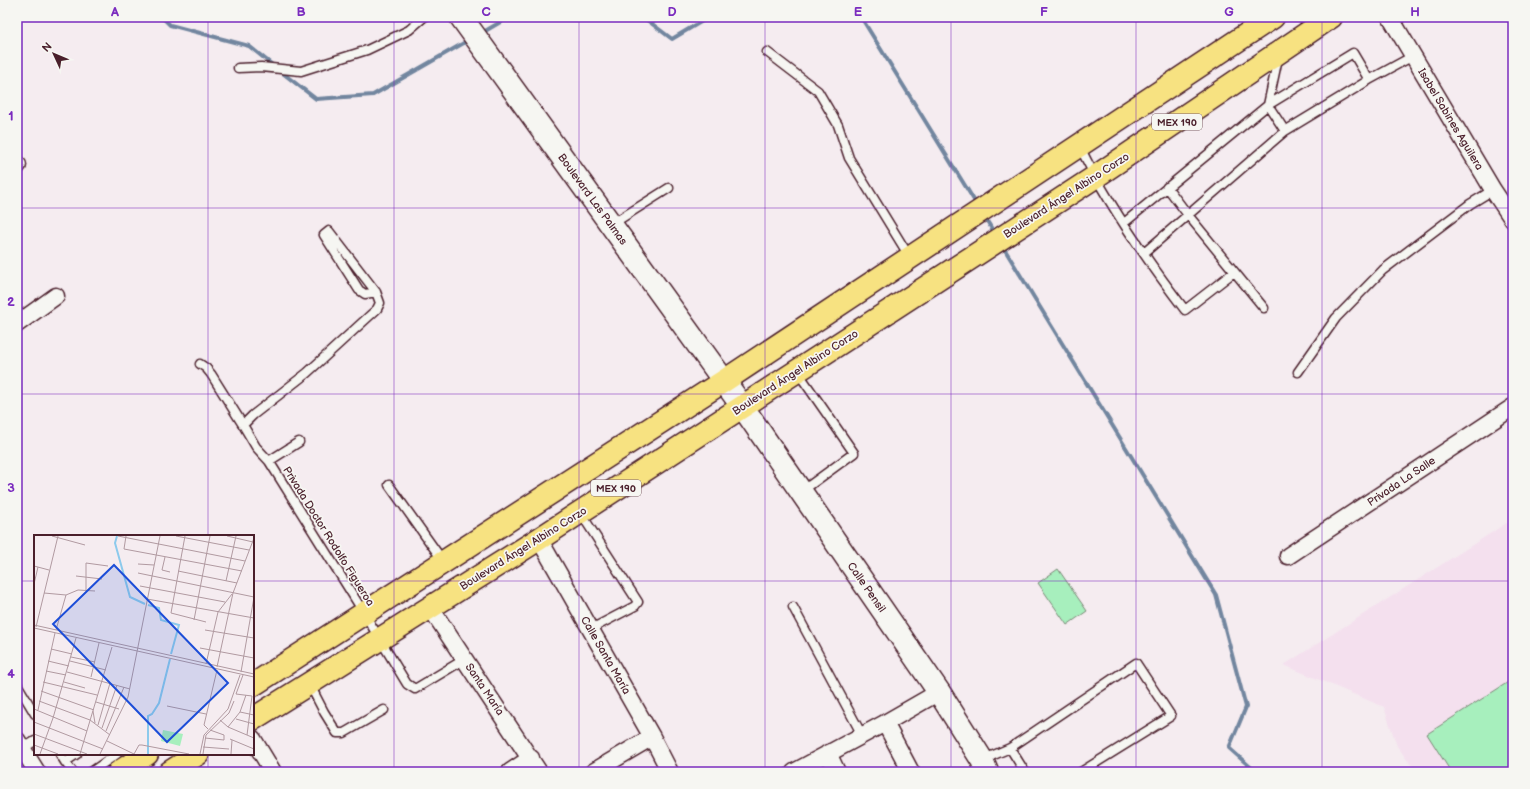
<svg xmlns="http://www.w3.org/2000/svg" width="1530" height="789" font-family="'Balsamiq Sans',sans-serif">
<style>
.built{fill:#f4e0ee}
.green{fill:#a7efbd;stroke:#788774}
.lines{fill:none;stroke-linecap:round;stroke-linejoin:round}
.stream{stroke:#72869f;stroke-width:4}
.lane-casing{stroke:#4a1f2b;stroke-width:11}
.street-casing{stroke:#4a1f2b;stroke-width:19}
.secondary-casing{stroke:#4a1f2b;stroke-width:25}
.primary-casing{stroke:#4a1f2b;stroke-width:25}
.lane{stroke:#f6f6f2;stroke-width:8}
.street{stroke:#f6f6f2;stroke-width:16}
.secondary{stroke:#f6f6f2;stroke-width:22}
.primary{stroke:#f7e281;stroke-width:22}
.grid{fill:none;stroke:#7b2cbf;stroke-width:1;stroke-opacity:0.55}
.labels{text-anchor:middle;stroke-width:3.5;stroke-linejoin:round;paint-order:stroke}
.shield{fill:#f6f6f2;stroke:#7e6067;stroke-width:1}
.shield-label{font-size:10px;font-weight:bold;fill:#4a1f2b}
.street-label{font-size:11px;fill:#4a1f2b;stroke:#f6f6f2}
.inset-river{fill:none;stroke:#8ccaec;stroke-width:2}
.inset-road{fill:none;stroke:#b19aa1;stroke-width:1}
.view{fill:#1d4ed8;fill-opacity:0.15;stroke:#1d4ed8;stroke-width:2}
.inset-edge{fill:none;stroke:#4a1f2b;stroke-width:2}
.neatline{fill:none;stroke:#7b2cbf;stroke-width:1.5}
.grid-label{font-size:13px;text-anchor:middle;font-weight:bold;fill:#7b2cbf}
</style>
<rect width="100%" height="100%" fill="#f5ecf0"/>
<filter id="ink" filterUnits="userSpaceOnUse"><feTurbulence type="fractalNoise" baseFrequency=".025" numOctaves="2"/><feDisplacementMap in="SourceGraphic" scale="8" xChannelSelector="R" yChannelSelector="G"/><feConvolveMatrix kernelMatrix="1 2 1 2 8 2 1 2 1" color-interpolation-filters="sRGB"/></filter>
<g filter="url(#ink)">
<!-- built -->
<path class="built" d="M 1513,519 L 1513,772 L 1416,772 L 1397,746 L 1384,707 L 1284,665 Z"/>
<!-- green -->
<path class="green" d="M 1058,569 L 1087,611 L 1067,625 L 1038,583 Z
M 1513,679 L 1513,772 L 1451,772 L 1427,734 Z"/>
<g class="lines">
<!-- stream -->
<path class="stream" d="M 162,17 L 170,25 L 249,46 L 275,67
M 643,17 L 672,39 L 709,17
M 861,17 L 977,205
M 480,34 L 509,17
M 280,71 L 316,99 L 373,95 L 469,40
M 984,216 L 995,234
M 1002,245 L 1216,595 L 1246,707 L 1229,748 L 1256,772"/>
<defs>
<path id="lane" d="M 767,52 L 818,91 L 838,125 L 849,158 L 909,256
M 1278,58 L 1268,105 L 1285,131
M 238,68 L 261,67 L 301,71 L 367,50 L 409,30 L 424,17
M 1080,147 C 1108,205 1146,259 1185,310 L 1234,272
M 1167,187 L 1188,215 L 1264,308
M 1124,223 L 1268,105 L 1353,53 L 1369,80
M 612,224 L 669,188
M 1144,253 L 1285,131 L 1369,80 L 1413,56
M 376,292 L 365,294 L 359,290 L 324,235 L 329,231 L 376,292 L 380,303 L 377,309 L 307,373 L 253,415 L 243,425 L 256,447 L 269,461 L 364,613 L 407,684 L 415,689 L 465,659
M 200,364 L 206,368 L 211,374 L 243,425
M 797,371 L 854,453 L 802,491
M 1298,372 L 1336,318 L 1383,270 L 1470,204 L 1493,190
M 269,461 L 299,442
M 389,485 L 443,561
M 580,512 L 638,602 L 635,606 L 591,629
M 793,607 L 862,735
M 17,684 L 35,714
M 310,685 L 324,712 L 337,733 L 344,733 L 384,710
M 1010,748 L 1025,772
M 22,749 L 35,741
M 60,754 L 65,762
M 982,760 L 1010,748 L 1136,663 L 1171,716 L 1081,772
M 73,772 L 65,762 L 77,754
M 91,772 L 117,754"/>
<path id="street" d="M 1390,17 L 1493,190 L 1513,220
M 17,166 L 18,165
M 17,324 L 56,296
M 539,539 L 652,737 L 670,772
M 1288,556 L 1513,407
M 430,607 L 539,772
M 885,723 L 911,772
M 253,739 L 273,772
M 17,740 L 37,772
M 828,753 L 837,772
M 510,772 L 531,758
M 593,772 L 652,737
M 794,772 L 885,723 L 939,692"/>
<path id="secondary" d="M 461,17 L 742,406 L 939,692 L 982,760 L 987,772"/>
<path id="primary" d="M 253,685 L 724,381 L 1273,17
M 253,719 L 539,539 L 977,254 L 1095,177 L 1331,17
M 119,772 L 147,754
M 170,772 L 198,754"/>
</defs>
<!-- lane casing -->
<use href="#lane" class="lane-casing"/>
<!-- street casing -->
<use href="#street" class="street-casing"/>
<!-- secondary casing -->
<use href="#secondary" class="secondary-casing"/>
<!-- primary casing -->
<use href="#primary" class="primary-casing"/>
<!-- lane -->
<use href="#lane" class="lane"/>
<!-- street -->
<use href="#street" class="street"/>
<!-- secondary -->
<use href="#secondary" class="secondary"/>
<!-- primary -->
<use href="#primary" class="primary"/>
</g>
</g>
<!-- grid -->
<path class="grid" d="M 208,17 L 208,536M 394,17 L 394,772M 579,17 L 579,772M 765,17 L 765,772M 951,17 L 951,772M 1136,17 L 1136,772M 1322,17 L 1322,772M 17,208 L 1513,208M 17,394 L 1513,394M 17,581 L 35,581M 253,581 L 1513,581M 208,754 L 208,772"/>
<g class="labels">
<!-- shield labels -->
<g class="shield">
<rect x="1152" y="114" width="50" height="16" rx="3"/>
<rect x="591" y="480" width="50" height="16" rx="3"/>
</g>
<g class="shield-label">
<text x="1177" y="126">MEX 190</text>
<text x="616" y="492">MEX 190</text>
</g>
<!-- street labels -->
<g class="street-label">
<text transform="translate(1451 119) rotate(59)" y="4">Isabel Sabines Aguilera</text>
<text transform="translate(1066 195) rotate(-33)" y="4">Boulevard Ángel Albino Corzo</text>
<text transform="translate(593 199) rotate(54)" y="4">Boulevard Las Palmas</text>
<text transform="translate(795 372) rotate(-33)" y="4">Boulevard Ángel Albino Corzo</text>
<text transform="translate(1401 481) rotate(-34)" y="4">Privada La Salle</text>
<text transform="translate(329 536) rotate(58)" y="4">Privada Doctor Rodolfo Figueroa</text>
<text transform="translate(523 548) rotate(-32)" y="4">Boulevard Ángel Albino Corzo</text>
<text transform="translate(867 587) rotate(55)" y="4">Calle Pensil</text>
<text transform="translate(606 655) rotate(60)" y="4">Calle Santa María</text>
<text transform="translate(485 689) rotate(56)" y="4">Santa María</text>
</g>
</g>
<!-- overview -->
<g transform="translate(34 535)">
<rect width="220" height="220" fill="#f5ecf0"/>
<path d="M 129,195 L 149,199 L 146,211 L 127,206 Z" fill="#a7efbd"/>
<path class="inset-river" d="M 83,1 L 81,8 L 96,62 L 111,69M 114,70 L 125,73 L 127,85 L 145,90 L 137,119M 114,219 L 114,181 L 118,179 L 125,168 L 136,124"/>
<path class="inset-road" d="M 18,1 L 51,10M 84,1 L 211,26M 92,1 L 90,14 L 208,36M 142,1 L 215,15M 151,1 L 137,78 L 172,87M 193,1 L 219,7M 131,22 L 128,35 L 136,37M 104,29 L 120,30M 0,31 L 15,35M 144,36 L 203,48M 104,38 L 220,62M 42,41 L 68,44M 192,46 L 202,1M 0,49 L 4,32M 106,51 L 191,67M 52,55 L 52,28 L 74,31M 10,58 L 32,60 L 44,55 L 61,56M 113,64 L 220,83M 160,85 L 176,1M 0,90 L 220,139M 2,92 L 24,1M 0,93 L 220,142M 22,95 L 32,60M 171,95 L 220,103M 166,113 L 220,123M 17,114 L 38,119M 37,122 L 61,127M 14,126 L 35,131M 36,126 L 72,135M 172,129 L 184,77 L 198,59M 183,132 L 199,58 L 220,3M 12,136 L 32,140M 33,137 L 96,154M 207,137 L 220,62M 57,142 L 65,108M 9,147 L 63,160M 30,147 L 51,153M 7,156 L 60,175M 202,159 L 209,140M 202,159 L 218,161 L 213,200M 5,166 L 56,185 L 76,200M 62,167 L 85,174M 133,171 L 172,179M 0,174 L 53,196M 4,175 L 21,98M 59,176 L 61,188M 206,177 L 220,180M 202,184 L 220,189M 186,185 L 194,192 L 220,203M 0,187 L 69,214M 64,190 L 76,148M 194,192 L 206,177 L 212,160M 68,193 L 83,150M 174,194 L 170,190 L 183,135M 72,196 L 90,152M 0,199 L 53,219M 171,203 L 190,205 L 190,200 L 176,195M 196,204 L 220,214M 73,206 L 100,219M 0,210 L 24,219M 169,212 L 195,214M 6,219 L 19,183 L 42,103M 46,219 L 78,112M 66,219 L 94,162 L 126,1M 100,219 L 105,210 L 108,210 L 155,219M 166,219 L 170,200 L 194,174 L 206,140M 169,219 L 172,200 L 195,178 L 200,166M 197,219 L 198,205"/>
<path class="view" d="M 80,30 L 194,148 L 133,207 L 19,89 Z"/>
<rect width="220" height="220" class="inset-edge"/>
</g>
<!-- margin -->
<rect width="1530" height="789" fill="none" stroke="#f6f6f2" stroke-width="44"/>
<!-- north arrow -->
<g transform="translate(54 54) rotate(314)" stroke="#f6f6f2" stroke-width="3" paint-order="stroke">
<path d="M0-3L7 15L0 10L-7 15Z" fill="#4a1f2b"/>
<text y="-6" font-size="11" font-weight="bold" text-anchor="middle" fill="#4a1f2b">N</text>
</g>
<rect x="22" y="22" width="1486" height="745" class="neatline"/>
<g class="grid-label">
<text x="115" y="16">A</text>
<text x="301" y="16">B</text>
<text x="486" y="16">C</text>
<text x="672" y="16">D</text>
<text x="858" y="16">E</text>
<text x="1044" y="16">F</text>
<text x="1229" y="16">G</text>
<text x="1415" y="16">H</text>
<text x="11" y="120">1</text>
<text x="11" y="306">2</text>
<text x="11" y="492">3</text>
<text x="11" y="678">4</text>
</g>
</svg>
